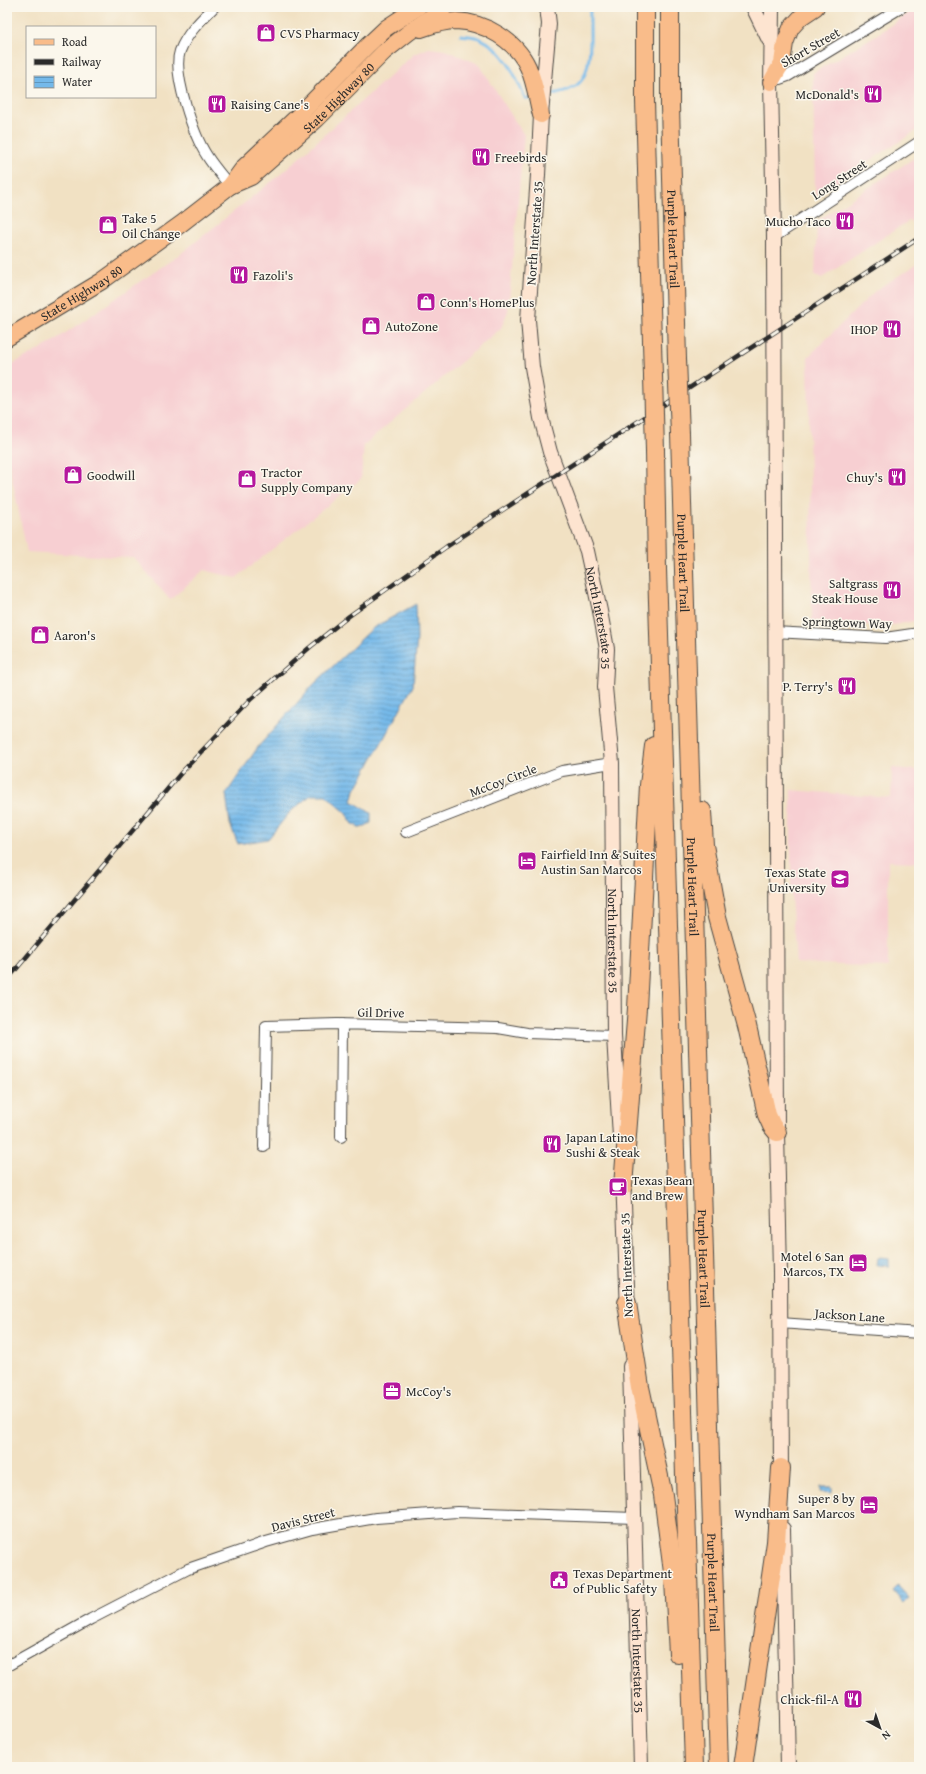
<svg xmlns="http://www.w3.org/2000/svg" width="926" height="1774" font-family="'Gentium Book Plus',serif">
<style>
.built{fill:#f7cfd2}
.water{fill:url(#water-rules);stroke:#50728a}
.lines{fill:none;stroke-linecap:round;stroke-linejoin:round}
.stream{stroke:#74b9ea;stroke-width:3}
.street-casing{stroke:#494642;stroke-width:12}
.secondary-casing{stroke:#494642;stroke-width:16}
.primary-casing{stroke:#494642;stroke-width:18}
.highway-casing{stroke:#494642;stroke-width:20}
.street{stroke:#fff;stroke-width:10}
.secondary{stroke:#fde4d0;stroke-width:14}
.primary{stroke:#f9bc8a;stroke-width:16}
.highway{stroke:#f9bc8a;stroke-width:18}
.rail-casing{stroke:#2b2b2b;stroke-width:4.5}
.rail{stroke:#fbf7ec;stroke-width:3;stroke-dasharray:9;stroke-linecap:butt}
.highway-bridge-casing{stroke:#494642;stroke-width:20;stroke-linecap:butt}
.highway-bridge{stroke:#f9bc8a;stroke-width:18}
.labels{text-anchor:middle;stroke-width:3;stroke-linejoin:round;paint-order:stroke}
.poi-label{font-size:13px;fill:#2b2b2b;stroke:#fbf7ec;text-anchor:start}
.street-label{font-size:13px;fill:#2b2b2b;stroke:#fbf7ec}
</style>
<defs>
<pattern id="water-rules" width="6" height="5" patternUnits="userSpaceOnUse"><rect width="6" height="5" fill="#74b9ea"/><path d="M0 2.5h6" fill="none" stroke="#5f97be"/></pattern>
</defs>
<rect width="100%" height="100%" fill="#fbf7ec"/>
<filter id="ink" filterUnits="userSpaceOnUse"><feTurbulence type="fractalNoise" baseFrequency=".025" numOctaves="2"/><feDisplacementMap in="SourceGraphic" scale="8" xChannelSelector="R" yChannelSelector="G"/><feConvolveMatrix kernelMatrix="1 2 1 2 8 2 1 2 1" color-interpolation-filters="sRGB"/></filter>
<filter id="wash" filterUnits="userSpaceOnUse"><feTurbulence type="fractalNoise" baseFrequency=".012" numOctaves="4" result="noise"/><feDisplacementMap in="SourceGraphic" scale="16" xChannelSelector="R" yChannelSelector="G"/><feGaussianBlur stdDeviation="0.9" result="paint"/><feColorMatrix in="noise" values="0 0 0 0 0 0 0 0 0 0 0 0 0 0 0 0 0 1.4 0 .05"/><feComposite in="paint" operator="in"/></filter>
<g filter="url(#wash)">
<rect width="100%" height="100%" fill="#f1e1c3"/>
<!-- built -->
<path class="built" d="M 918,7 L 919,129 L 815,196 L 813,73 L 876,35 Z
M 429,48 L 445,50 L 479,64 L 524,135 L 508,311 L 501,328 L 364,445 L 361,479 L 236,578 L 204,570 L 170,600 L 134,558 L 27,552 L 7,454 L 7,367 L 48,345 L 179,255 L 281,174 L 414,54 Z
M 919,155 L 919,225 L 915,227 L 910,220 L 822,278 L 815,275 L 817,221 Z
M 919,263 L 919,620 L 894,625 L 865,625 L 812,621 L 808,357 L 876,290 Z
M 892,768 L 919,770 L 919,862 L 888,861 L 888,967 L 796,963 L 791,897 L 791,790 L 891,798 Z"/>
<!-- water -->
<path class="water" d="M 416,604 L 417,638 L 413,686 L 355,790 L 352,801 L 371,813 L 371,823 L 361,828 L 353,824 L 344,811 L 326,795 L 311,795 L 290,812 L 268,839 L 238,844 L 230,824 L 226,794 L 258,747 L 313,685 L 373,628 Z
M 878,1258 L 889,1259 L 889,1266 L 877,1265 Z
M 820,1487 L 832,1487 L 832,1493 L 820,1492 Z
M 898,1586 L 909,1598 L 903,1603 L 893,1591 Z"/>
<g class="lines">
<!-- stream -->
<path class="stream" d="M 461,35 C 466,36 474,36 479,38 C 505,49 515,75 525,98 L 530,99
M 554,94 C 562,92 570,90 577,85 C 595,71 589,27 590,7"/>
</g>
</g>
<g filter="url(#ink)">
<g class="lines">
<defs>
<path id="street" d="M 214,7 C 201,20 187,33 180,51 C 172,74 194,136 207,156 C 214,167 222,176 230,186
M 771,82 L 788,76 L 902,7
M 774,237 L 919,142
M 774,632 L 885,638 L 919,633
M 406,832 L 562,771 L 612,763
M 341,1137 L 342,1024
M 264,1147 L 266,1026 L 337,1024 L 498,1028 L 527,1033 L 614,1036
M 780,1323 L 919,1333
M 7,1666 L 91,1619 L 188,1569 L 266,1542 L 312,1529 L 376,1518 L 457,1512 L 635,1518"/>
<g id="secondary">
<path id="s1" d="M 547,7 L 549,24 L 541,115 L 538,175 L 528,320 L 532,367 L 541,418 L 550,452 L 587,551 L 600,611 L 607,649 L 605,687 L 612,763 L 614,1036 L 620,1137"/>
<path d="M 753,7 L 769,40"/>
<path d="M 772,7 L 771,82 L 774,237 L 777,1132 L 780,1273 L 781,1478"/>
<path d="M 623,1176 L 628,1313"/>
<path id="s2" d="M 630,1366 L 641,1767"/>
<path d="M 783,1529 L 788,1767"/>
</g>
<g id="primary">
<path d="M 421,29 C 432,25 444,21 456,21 C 485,22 516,41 528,67 C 535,82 537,100 541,115"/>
<path d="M 771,82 L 782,63 L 785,43 L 791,28 L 801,17 L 816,7"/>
<path id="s3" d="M 230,186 L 251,177 L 317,119 L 384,52 L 408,33 L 445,7"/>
<path id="s4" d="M 7,338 L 102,281 L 181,224 L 230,186 L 244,167 L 300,114 L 368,45 L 386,28 L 418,7"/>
</g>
<g id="highway">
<path d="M 645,7 L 645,101 L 653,376"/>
<path id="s5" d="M 670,7 L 670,106 L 677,359"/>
<path id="s6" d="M 680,434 L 719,1767"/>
<path d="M 655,451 L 657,569 L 694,1767"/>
<path d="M 702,811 L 704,845 L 717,917 L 747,1026 L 767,1115 L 772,1126 L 777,1132"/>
<path d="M 623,1186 L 637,1008 L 649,785 L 654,746"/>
<path d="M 627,1303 L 640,1387 L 663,1495 L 674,1580 L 678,1654"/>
<path d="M 743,1767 L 776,1542 L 781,1468"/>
</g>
</defs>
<!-- street casing -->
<use href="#street" class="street-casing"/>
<!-- secondary casing -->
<use href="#secondary" class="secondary-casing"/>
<!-- primary casing -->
<use href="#primary" class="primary-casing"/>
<!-- highway casing -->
<use href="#highway" class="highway-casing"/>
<!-- street -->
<use href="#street" class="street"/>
<!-- secondary -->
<use href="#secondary" class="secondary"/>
<!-- primary -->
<use href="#primary" class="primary"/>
<!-- highway -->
<use href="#highway" class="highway"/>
<defs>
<path id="rail" d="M 7,980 L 181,773 L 251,699 L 309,648 L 349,616 L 446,547 L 919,238"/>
</defs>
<!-- rail casing -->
<use href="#rail" class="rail-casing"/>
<!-- rail -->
<use href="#rail" class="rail"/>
<defs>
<path id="highway-bridge" d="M 677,359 L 680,434
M 653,376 L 655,451"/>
</defs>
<!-- highway-bridge casing -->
<use href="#highway-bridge" class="highway-bridge-casing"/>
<!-- highway-bridge -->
<use href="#highway-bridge" class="highway-bridge"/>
</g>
</g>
<!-- icons -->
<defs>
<symbol id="shop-square" viewBox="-11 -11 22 22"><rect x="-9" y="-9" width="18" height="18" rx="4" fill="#b5179e" stroke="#fbf7ec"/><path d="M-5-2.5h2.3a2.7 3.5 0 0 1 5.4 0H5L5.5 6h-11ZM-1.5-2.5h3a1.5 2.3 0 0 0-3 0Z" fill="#fff"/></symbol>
<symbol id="restaurant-square" viewBox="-11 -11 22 22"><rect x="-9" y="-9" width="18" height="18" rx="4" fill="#b5179e" stroke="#fbf7ec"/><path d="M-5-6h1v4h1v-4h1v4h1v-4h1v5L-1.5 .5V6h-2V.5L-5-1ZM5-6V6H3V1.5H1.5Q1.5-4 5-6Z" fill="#fff"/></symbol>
<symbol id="hotel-square" viewBox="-11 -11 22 22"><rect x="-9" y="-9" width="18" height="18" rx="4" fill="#b5179e" stroke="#fbf7ec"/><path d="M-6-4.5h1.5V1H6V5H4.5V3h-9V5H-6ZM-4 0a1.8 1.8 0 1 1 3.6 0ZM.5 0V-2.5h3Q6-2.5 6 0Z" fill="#fff"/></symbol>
<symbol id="university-square" viewBox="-11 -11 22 22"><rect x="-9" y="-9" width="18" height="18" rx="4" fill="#b5179e" stroke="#fbf7ec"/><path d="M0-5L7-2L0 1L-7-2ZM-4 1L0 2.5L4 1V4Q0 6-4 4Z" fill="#fff"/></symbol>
<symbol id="cafe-square" viewBox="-11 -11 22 22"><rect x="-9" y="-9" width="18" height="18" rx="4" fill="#b5179e" stroke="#fbf7ec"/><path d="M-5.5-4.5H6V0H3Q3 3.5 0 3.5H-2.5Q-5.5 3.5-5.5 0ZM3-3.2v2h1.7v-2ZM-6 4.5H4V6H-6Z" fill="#fff"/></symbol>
<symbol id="office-square" viewBox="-11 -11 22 22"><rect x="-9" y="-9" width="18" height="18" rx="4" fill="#b5179e" stroke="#fbf7ec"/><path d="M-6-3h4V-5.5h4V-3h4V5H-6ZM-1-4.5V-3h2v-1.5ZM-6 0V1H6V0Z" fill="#fff"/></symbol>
<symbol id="civic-square" viewBox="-11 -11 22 22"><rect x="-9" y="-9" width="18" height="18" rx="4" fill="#b5179e" stroke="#fbf7ec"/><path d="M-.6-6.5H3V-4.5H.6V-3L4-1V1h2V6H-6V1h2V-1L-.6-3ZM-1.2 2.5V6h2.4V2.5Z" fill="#fff"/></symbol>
</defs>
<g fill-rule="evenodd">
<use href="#shop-square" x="255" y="22" width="22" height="22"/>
<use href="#restaurant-square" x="862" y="83" width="22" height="22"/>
<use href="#restaurant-square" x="206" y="93" width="22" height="22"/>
<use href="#restaurant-square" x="470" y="146" width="22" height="22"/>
<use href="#restaurant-square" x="834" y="210" width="22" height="22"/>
<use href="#shop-square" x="97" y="214" width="22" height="22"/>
<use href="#restaurant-square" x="228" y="264" width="22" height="22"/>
<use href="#shop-square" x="415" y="291" width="22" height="22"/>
<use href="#shop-square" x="360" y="315" width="22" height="22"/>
<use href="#restaurant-square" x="881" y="318" width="22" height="22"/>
<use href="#shop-square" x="62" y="464" width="22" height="22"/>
<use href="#restaurant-square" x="886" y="466" width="22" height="22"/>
<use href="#shop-square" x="236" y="468" width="22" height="22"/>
<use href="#restaurant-square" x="881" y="579" width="22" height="22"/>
<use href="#shop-square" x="29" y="624" width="22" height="22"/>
<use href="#restaurant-square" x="836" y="675" width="22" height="22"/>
<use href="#hotel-square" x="516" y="850" width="22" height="22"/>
<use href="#university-square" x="829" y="868" width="22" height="22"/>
<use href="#restaurant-square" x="541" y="1133" width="22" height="22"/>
<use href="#cafe-square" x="607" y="1176" width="22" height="22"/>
<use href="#hotel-square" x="847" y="1252" width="22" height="22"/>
<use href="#office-square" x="381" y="1380" width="22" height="22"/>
<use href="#hotel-square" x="858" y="1494" width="22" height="22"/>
<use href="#civic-square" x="548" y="1569" width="22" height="22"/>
<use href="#restaurant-square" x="842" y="1688" width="22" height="22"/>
</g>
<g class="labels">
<!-- poi labels -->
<g class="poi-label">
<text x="280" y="38">CVS Pharmacy</text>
<text x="859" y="99" text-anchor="end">McDonald's</text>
<text x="231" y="109">Raising Cane's</text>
<text x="495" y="162">Freebirds</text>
<text x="122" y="223">Take 5<tspan x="122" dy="15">Oil Change</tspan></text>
<text x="831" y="226" text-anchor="end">Mucho Taco</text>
<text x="253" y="280">Fazoli's</text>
<text x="440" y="307">Conn's HomePlus</text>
<text x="385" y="331">AutoZone</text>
<text x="878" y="334" text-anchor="end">IHOP</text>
<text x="261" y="477">Tractor<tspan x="261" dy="15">Supply Company</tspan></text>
<text x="87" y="480">Goodwill</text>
<text x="883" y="482" text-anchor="end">Chuy's</text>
<text x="878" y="588" text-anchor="end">Saltgrass<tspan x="878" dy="15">Steak House</tspan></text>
<text x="54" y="640">Aaron's</text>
<text x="833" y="691" text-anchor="end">P. Terry's</text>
<text x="541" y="859">Fairfield Inn &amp; Suites<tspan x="541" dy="15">Austin San Marcos</tspan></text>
<text x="826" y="877" text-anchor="end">Texas State<tspan x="826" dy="15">University</tspan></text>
<text x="566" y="1142">Japan Latino<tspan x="566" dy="15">Sushi &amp; Steak</tspan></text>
<text x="632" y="1185">Texas Bean<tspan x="632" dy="15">and Brew</tspan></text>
<text x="844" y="1261" text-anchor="end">Motel 6 San<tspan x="844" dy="15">Marcos, TX</tspan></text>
<text x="406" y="1396">McCoy's</text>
<text x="855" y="1503" text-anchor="end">Super 8 by<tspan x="855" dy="15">Wyndham San Marcos</tspan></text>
<text x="573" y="1578">Texas Department<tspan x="573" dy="15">of Public Safety</tspan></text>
<text x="839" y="1704" text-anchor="end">Chick-fil-A</text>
</g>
<!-- street labels -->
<g class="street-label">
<text transform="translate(810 47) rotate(-30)" y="5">Short Street</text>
<text dy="5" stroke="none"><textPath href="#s3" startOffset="141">State Highway 80</textPath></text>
<text transform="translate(839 179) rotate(-33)" y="5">Long Street</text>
<text transform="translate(534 233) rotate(-86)" y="5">North Interstate 35</text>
<text dy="5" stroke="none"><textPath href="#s5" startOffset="232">Purple Heart Trail</textPath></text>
<text dy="5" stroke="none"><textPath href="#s4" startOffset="87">State Highway 80</textPath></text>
<text dy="5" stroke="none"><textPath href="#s6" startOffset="129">Purple Heart Trail</textPath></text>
<text dy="5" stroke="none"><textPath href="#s1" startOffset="622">North Interstate 35</textPath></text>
<text transform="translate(847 622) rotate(2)" y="5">Springtown Way</text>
<text transform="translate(503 780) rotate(-21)" y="5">McCoy Circle</text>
<text dy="5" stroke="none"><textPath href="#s6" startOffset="453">Purple Heart Trail</textPath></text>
<text dy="5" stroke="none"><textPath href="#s1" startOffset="946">North Interstate 35</textPath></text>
<text transform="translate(381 1012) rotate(1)" y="5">Gil Drive</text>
<text dy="5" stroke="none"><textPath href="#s6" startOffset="825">Purple Heart Trail</textPath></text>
<text transform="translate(626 1265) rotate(-92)" y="5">North Interstate 35</text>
<text transform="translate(850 1315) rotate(4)" y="5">Jackson Lane</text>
<text transform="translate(303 1519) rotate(-14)" y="5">Davis Street</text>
<text dy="5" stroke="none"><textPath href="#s6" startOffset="1149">Purple Heart Trail</textPath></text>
<text dy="5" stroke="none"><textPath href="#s2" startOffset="295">North Interstate 35</textPath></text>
</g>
</g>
<!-- margin -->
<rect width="926" height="1774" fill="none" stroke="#fbf7ec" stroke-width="24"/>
<!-- legend -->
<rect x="26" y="26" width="130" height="72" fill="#fbf7ec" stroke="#a8a59f"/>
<rect x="34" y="39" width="20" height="6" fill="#f9bc8a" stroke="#a8a59f"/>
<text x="62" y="46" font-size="12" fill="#2b2b2b">Road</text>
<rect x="34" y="59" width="20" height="6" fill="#2b2b2b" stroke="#a8a59f"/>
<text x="62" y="66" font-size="12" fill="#2b2b2b">Railway</text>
<rect x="34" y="76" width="20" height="12" fill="url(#water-rules)" stroke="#a8a59f"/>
<text x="62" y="86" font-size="12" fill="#2b2b2b">Water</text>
<!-- north arrow -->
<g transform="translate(880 1728) rotate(140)" stroke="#fbf7ec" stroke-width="3" paint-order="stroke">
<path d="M0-3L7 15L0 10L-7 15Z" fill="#2b2b2b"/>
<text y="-6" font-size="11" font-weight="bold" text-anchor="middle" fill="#2b2b2b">N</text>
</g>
</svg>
